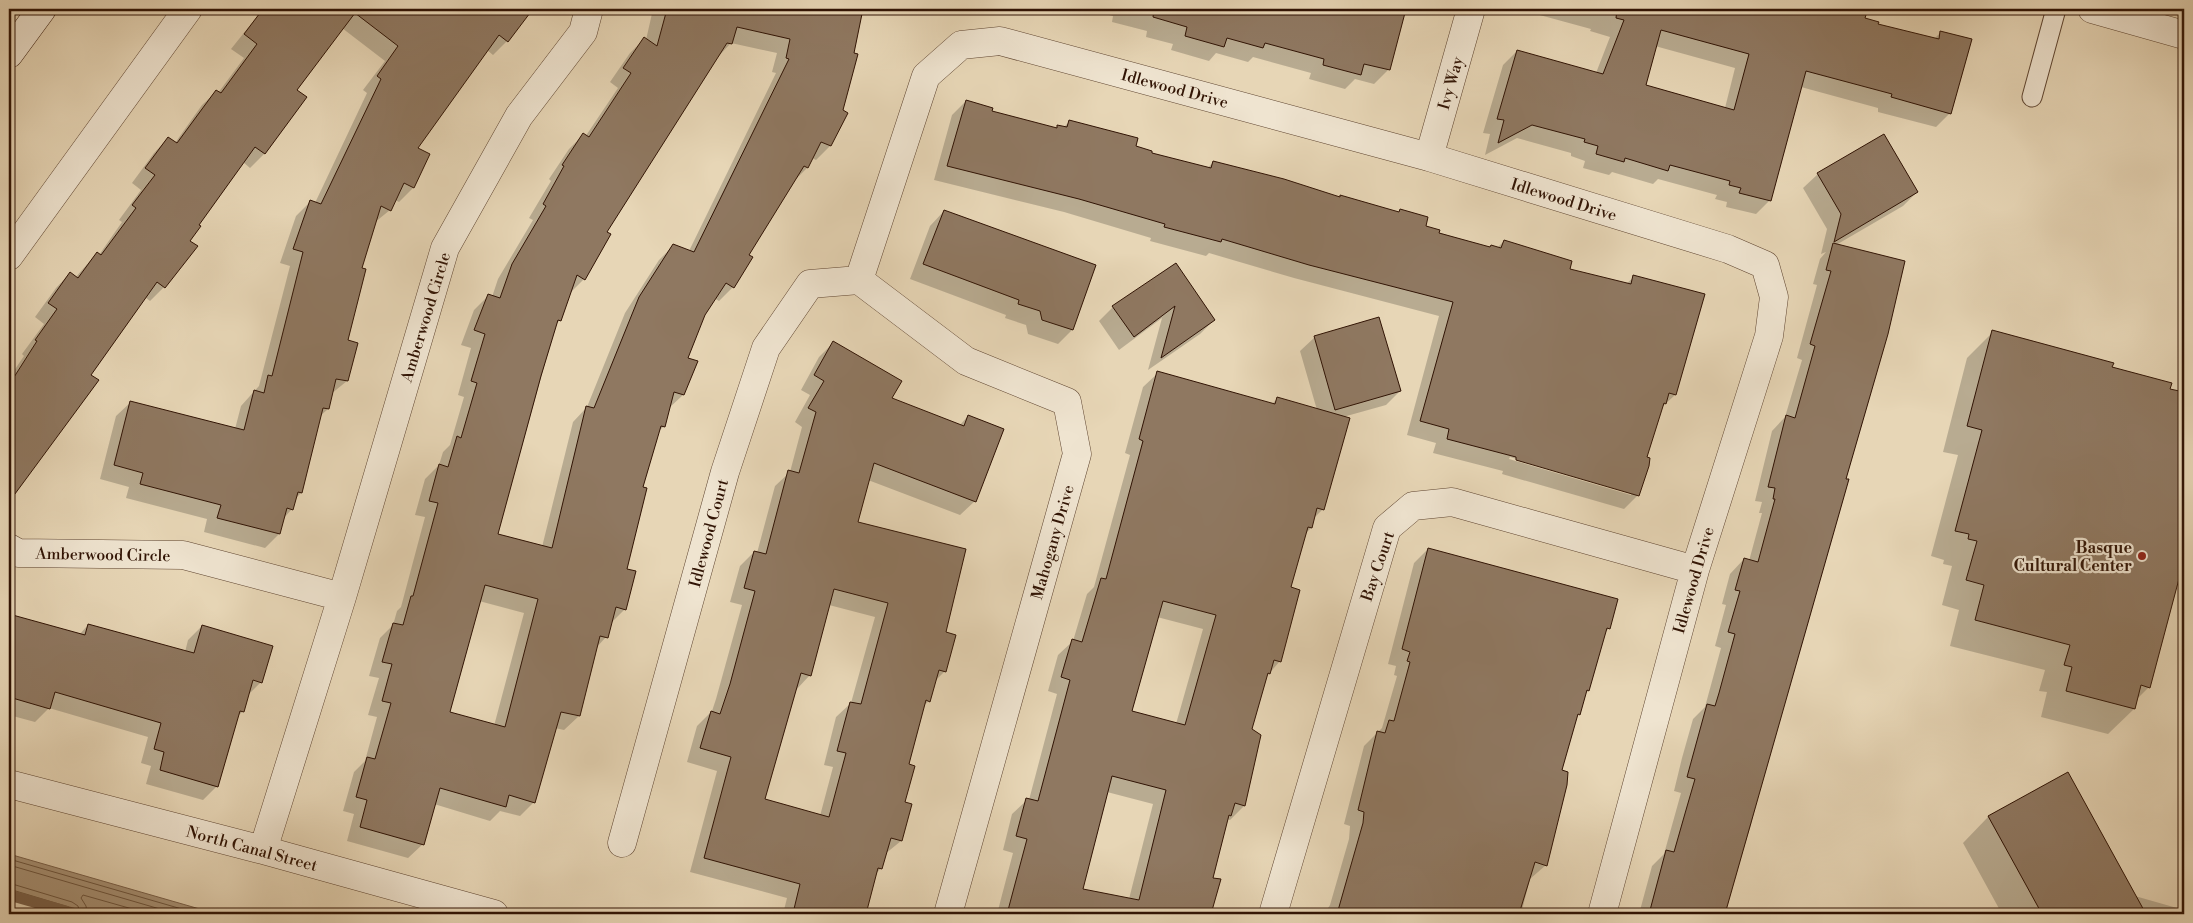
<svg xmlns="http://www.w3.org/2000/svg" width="2193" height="923" font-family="'Libre Bodoni',serif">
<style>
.water{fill:#a99479;stroke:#79604a}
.shadow{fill:#0003;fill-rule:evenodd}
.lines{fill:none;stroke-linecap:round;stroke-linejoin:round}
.shore{stroke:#6c543e;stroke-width:1}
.stream{stroke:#79604a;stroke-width:11}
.building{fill:#8f7861;stroke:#301304;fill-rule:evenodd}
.lane-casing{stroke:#5e4430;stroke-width:21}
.street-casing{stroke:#5e4430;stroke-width:29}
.secondary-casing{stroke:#301304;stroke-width:29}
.lane{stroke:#efe4d0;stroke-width:19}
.street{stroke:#efe4d0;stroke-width:28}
.secondary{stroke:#efe4d0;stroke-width:28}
.poi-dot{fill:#8f2418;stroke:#efe4d0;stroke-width:2}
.labels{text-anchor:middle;stroke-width:4.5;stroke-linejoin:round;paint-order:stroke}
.street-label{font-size:16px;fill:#301304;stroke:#efe4d0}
.poi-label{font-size:16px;font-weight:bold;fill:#301304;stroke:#efe4d0;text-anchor:end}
</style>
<rect width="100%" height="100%" fill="#e7d6b6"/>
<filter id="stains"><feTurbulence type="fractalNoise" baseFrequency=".004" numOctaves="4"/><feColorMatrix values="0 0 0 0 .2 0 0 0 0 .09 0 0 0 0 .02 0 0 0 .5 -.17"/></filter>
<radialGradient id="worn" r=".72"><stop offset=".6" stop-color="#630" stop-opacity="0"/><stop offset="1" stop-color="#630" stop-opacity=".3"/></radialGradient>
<!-- water -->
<path class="water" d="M 9,854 L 217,914 L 76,914 L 9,893 Z"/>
<!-- shadow -->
<path class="shadow" d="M 263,9 L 523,9 L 528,12 L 507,41 L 493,55 L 487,50 L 416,149 L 413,188 L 399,202 L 395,200 L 390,210 L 374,223 L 360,269 L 346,341 L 347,381 L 331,394 L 328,409 L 319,417 L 301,493 L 295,499 L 292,509 L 283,519 L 279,534 L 265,548 L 204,532 L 207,519 L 126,498 L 129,487 L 100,479 L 116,416 L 131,402 L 235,429 L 241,406 L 259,386 L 290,266 L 280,263 L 296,216 L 310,202 L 315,203 L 367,93 L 363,90 L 385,61 L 342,28 L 295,90 L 264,154 L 250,168 L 243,162 L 198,225 L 164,287 L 150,301 L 145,297 L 89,375 L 17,489 L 9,497 L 9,378 L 24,356 L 22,354 L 44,324 L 35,317 L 56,288 L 70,273 L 75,278 L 97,253 L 99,255 L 122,222 L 119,220 L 141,190 L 132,183 L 154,153 L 168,138 L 175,143 L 202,105 L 217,91 L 218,93 L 244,58 L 231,49 Z
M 653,9 L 862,9 L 842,111 L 846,113 L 830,146 L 816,160 L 812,158 L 807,168 L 794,181 L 748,255 L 733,287 L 719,301 L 714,298 L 704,315 L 687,358 L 683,395 L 668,409 L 664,426 L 657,433 L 642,488 L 625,570 L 625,609 L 610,624 L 606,637 L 596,648 L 579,716 L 564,730 L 555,728 L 534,802 L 520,816 L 500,811 L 490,821 L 434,804 L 423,844 L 408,858 L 347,841 L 354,814 L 343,811 L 354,772 L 365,761 L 377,717 L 368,715 L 379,678 L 369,676 L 380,638 L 393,625 L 397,611 L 401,607 L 425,517 L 415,515 L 425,479 L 439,465 L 443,452 L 450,445 L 464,397 L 458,395 L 471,348 L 461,345 L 474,310 L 488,296 L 492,297 L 498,279 L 533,220 L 529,218 L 551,181 L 549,179 L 569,149 L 583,135 L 585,137 L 618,88 L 610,82 L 630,53 L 644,39 L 646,40 ZM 731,43 L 777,53 L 772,72 L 776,73 L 689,251 L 674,245 L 659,260 L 625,313 L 587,407 L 573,422 L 542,547 L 497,535 L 556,324 L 560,320 L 569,294 L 584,279 L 605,232 L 717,58 ZM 479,601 L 524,613 L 494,726 L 448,713 Z
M 1085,9 L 1405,9 L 1388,70 L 1374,84 L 1355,79 L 1345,89 L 1309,79 L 1311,73 L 1253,57 L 1248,62 L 1216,53 L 1209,61 L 1171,50 L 1173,44 L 1146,37 L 1147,31 L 1112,22 L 1113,16 Z
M 1518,9 L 1867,9 L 1864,19 L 1877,25 L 1934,39 L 1941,32 L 1950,113 L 1936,127 L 1878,112 L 1878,108 L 1801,87 L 1770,200 L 1756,214 L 1726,207 L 1727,202 L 1715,199 L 1717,195 L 1658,179 L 1653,184 L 1612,172 L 1609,175 L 1583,168 L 1585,161 L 1571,156 L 1571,153 L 1517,138 L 1485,155 L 1490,134 L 1483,133 L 1503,65 L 1517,51 L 1596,73 L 1610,37 L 1590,31 L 1591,29 ZM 1655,46 L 1735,68 L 1725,108 L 1644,85 Z
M 966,101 L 990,112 L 1055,129 L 1058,127 L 1063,128 L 1069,122 L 1150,154 L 1207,169 L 1213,162 L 1489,248 L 1497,248 L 1504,241 L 1568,270 L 1626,284 L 1634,277 L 1675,395 L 1661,408 L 1645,458 L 1638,495 L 1624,509 L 1502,474 L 1503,471 L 1433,453 L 1436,443 L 1407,435 L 1439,316 L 1294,278 L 1209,253 L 1206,256 L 1150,241 L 1151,238 L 1064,212 L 934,180 L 952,115 ZM 1510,457 L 1631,492 L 1631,495 L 1509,459 Z
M 1818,174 L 1917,192 L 1903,206 L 1836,245 L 1765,765 L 1751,825 L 1724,912 L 1726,914 L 1639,914 L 1652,866 L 1664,854 L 1681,793 L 1674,791 L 1682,758 L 1693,719 L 1705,707 L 1721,648 L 1715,646 L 1726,605 L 1722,604 L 1730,574 L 1744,559 L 1749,561 L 1762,513 L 1759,513 L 1762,502 L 1755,501 L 1772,431 L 1785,417 L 1802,360 L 1797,358 L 1817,285 L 1813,284 L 1820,259 L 1826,252 L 1821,254 L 1827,229 L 1803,188 Z
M 944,211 L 1094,266 L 1072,330 L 1058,344 L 1028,334 L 1026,325 L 1005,318 L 1006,315 L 910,279 L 930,226 Z
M 1176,264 L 1214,320 L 1200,334 L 1148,370 L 1162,318 L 1119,350 L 1099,321 L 1113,307 Z
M 1993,332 L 2111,368 L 2169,390 L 2180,407 L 2184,408 L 2184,555 L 2149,687 L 2136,700 L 2134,709 L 2108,734 L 2041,717 L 2047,692 L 2039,691 L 2045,670 L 1950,646 L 1959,610 L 1942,605 L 1952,566 L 1943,564 L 1944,560 L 1931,556 L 1958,455 L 1943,452 L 1967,358 Z
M 1315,337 L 1400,391 L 1386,405 L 1343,417 L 1323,509 L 1313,519 L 1311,528 L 1305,534 L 1290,588 L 1280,661 L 1266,677 L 1251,730 L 1248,780 L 1251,780 L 1244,806 L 1230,820 L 1226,819 L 1211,879 L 1209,907 L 1201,914 L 997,914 L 1013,853 L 1003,850 L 1012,814 L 1027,800 L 1029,800 L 1057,694 L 1048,691 L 1058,655 L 1073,641 L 1087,594 L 1094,587 L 1130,455 L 1125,453 L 1143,387 L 1158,373 L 1272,404 L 1278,398 L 1317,410 L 1300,351 ZM 1157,617 L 1203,629 L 1176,724 L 1130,712 ZM 1107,792 L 1153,804 L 1129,899 L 1081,890 Z
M 833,343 L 890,398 L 959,426 L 968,416 L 975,501 L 960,515 L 868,480 L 857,523 L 944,633 L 945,671 L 934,682 L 929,701 L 922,707 L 907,765 L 901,841 L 885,854 L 881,868 L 875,875 L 865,914 L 783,914 L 787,898 L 690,872 L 717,771 L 687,762 L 697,726 L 712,711 L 716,699 L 742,605 L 730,602 L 740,566 L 754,552 L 757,553 L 775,486 L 790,472 L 802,427 L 795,422 L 810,395 L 801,390 L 819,357 ZM 829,605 L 875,617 L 851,703 L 836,717 L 824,765 L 833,767 L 820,816 L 763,800 L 796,690 L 810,675 Z
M 1428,549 L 1609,628 L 1604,634 L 1588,691 L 1584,694 L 1576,717 L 1560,771 L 1546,865 L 1530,879 L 1521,914 L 1324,914 L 1330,905 L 1349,839 L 1350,826 L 1344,824 L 1364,746 L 1382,728 L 1397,676 L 1394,675 L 1396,666 L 1388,664 L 1414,563 Z
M 9,615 L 79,635 L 88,625 L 185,652 L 188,640 L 202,626 L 261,682 L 247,696 L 243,711 L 237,717 L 217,786 L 203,800 L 146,784 L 151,766 L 141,763 L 148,737 L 49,708 L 35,722 L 9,715 Z
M 2067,774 L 2135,896 L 2184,910 L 2184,914 L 2002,914 L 1963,843 L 1988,817 Z"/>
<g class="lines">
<!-- shore -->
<path class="shore" d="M 9,859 L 199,914
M 9,865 L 177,914
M 9,883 L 72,902 L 78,906 L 80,914
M 9,889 L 69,907 L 73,914
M 87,914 L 86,906 L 81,898 L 83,895 L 150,914"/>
<!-- stream -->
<path class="stream" d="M 9,895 L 76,914"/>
</g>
<!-- building -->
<path class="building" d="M 263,9 L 533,9 L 508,42 L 499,35 L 418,148 L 430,154 L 414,188 L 404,183 L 391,211 L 381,206 L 362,268 L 366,269 L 348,340 L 358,343 L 348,381 L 336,379 L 329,409 L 323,408 L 302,493 L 298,492 L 293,510 L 287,508 L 280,534 L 217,518 L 221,505 L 140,484 L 143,473 L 114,465 L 130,401 L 244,430 L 254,390 L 264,393 L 268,375 L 272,376 L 303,252 L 293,249 L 310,200 L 321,204 L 381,79 L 377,76 L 398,46 L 355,13 L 297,90 L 307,97 L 265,154 L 255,147 L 199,225 L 201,226 L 190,241 L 198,246 L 165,288 L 157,282 L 91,375 L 99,380 L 9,502 L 9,385 L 37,341 L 35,340 L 57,309 L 48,303 L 70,272 L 78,278 L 97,252 L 101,255 L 136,208 L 132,205 L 155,175 L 145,168 L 168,137 L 177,143 L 216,90 L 221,93 L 257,44 L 244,34 Z
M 667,9 L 863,9 L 854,53 L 858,54 L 843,110 L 848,113 L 831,146 L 821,142 L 808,168 L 804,166 L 749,255 L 753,257 L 734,288 L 726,283 L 705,315 L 688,358 L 698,361 L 684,395 L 674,392 L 665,427 L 661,426 L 643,487 L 647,488 L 627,569 L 636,571 L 626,610 L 616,607 L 608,638 L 600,636 L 580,716 L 561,712 L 535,803 L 509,795 L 506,807 L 440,788 L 424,845 L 360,827 L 367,800 L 356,797 L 367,757 L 375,759 L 391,703 L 382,701 L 392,664 L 382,662 L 393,623 L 403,625 L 411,596 L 413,596 L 438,503 L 429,501 L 439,464 L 448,467 L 457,436 L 461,438 L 477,383 L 471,381 L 485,334 L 474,330 L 488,294 L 500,298 L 512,264 L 546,206 L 543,204 L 564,166 L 562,165 L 583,133 L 589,137 L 631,73 L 623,68 L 644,37 L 657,46 ZM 737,27 L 790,39 L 786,58 L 789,59 L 694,252 L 673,244 L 639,297 L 594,408 L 586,406 L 552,548 L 498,534 L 541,376 L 558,320 L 561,321 L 577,275 L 585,280 L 611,234 L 607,232 L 727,43 L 732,44 ZM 485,585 L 538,599 L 505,727 L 450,712 Z
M 1154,9 L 1406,9 L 1390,70 L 1364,64 L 1361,75 L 1323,65 L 1324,59 L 1265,43 L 1263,48 L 1227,38 L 1224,47 L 1185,36 L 1187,27 L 1153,17 Z
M 1617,9 L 1868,9 L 1865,18 L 1879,22 L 1878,24 L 1939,39 L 1940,31 L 1972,39 L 1951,114 L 1891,97 L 1892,94 L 1806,71 L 1771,201 L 1739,193 L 1741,188 L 1729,185 L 1730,181 L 1670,165 L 1668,171 L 1625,158 L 1624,162 L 1596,154 L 1598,146 L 1584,142 L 1585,139 L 1532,125 L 1498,143 L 1504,120 L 1497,119 L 1517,50 L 1603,74 L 1624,20 L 1616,18 ZM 1661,30 L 1749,54 L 1734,110 L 1646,85 Z
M 966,100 L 993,108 L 992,111 L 1057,128 L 1057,125 L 1067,127 L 1069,120 L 1138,138 L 1136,146 L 1152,151 L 1152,153 L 1211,168 L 1213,161 L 1284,179 L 1340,197 L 1340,195 L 1399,212 L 1400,209 L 1428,217 L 1426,226 L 1440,230 L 1439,233 L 1490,247 L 1491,245 L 1501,248 L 1504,240 L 1572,261 L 1570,269 L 1631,284 L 1633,275 L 1705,294 L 1676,395 L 1669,393 L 1666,404 L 1664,403 L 1647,457 L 1650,458 L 1649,466 L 1639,496 L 1516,460 L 1516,457 L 1447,439 L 1449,429 L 1420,421 L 1453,302 L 1309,265 L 1222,239 L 1221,242 L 1164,227 L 1165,224 L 1079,199 L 947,166 Z
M 1884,134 L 1918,192 L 1834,242 L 1841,214 L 1817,173 Z
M 944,210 L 1096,265 L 1073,330 L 1042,320 L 1040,311 L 1018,304 L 1019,300 L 923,264 Z
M 1833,243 L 1905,261 L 1888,334 L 1846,479 L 1849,479 L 1725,914 L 1649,914 L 1666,850 L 1674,852 L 1686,810 L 1695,779 L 1687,777 L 1707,704 L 1715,706 L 1719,693 L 1735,634 L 1728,632 L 1740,591 L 1735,590 L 1744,558 L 1758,562 L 1775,499 L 1773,499 L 1775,488 L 1768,487 L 1786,415 L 1795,418 L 1815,346 L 1810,344 L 1831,271 L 1826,270 Z
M 1176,263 L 1215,320 L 1161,358 L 1175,306 L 1134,337 L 1112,306 Z
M 1379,317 L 1401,391 L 1335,410 L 1314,336 Z
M 1992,330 L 2114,363 L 2112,367 L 2172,383 L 2170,389 L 2184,392 L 2184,560 L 2150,688 L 2141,685 L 2135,709 L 2066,691 L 2072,667 L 2064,665 L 2070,645 L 1975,620 L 1984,585 L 1966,580 L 1977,541 L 1968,539 L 1969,534 L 1955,531 L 1982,430 L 1967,426 Z
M 833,341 L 902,381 L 892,398 L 964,426 L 968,415 L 1004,429 L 976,502 L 874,463 L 858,522 L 966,549 L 946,632 L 956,635 L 946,672 L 939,670 L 930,702 L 926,700 L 909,764 L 915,766 L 905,802 L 912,804 L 902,841 L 891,838 L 882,869 L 878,868 L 866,914 L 812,914 L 794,909 L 800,884 L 704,858 L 731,757 L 700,748 L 711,711 L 720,714 L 730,684 L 755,591 L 744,588 L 754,551 L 766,554 L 788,470 L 799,473 L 816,412 L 808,408 L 824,381 L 814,375 ZM 834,589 L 888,603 L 861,704 L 850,702 L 837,751 L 846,753 L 829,817 L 765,799 L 801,673 L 811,676 Z
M 1157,371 L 1275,404 L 1277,397 L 1350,418 L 1324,510 L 1317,508 L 1312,528 L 1308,527 L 1291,587 L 1300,590 L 1281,662 L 1274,660 L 1270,674 L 1268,673 L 1252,729 L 1261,735 L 1245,806 L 1235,803 L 1231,816 L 1229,815 L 1213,878 L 1221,879 L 1211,914 L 1007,914 L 1027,839 L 1016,836 L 1026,798 L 1038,801 L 1070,680 L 1061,677 L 1072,639 L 1082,642 L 1101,578 L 1106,579 L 1143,441 L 1139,439 ZM 1163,601 L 1216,615 L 1185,725 L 1132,711 ZM 1112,776 L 1166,790 L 1139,900 L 1083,889 Z
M 1428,548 L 1618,599 L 1610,629 L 1607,628 L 1589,691 L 1587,690 L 1580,715 L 1578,714 L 1562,770 L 1568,772 L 1567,785 L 1547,866 L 1535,862 L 1519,914 L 1337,914 L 1363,823 L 1364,812 L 1358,810 L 1377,731 L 1385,733 L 1389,720 L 1394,721 L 1410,662 L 1407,661 L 1410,652 L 1402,649 Z
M 9,614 L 85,635 L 88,624 L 194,653 L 202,625 L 273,646 L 262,683 L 253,680 L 244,712 L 240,711 L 218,787 L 160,770 L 164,752 L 154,749 L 161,723 L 55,692 L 50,709 L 9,697 Z
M 2068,772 L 2146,914 L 2042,914 L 1988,816 Z"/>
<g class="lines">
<defs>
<path id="lane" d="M 2032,97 L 2056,9"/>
<path id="street" d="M 2092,9 L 2184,35
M 1429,157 L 1471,9
M 9,256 L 188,9
M 859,280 L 926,76 L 961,45 L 1000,41 L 1429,157 L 1728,249 L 1765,265 L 1774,297 L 1769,336 L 1695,570 L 1602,914
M 859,280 L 966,361 L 1067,402 L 1077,454 L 948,914
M 9,548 L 18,553 L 183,555 L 342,597
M 9,784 L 263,850 L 494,914
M 622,843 L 725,472 L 766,348 L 810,284 L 859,280
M 263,850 L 342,597 L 445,248 L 519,116 L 583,32 L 589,9
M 1273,914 L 1387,528 L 1413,506 L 1452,502 L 1695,570"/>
<path id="secondary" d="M 9,54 L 42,9"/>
</defs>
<!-- lane casing -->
<use href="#lane" class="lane-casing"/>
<!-- street casing -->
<use href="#street" class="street-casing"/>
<!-- secondary casing -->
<use href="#secondary" class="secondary-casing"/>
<!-- lane -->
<use href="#lane" class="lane"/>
<!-- street -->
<use href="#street" class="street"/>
<!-- secondary -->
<use href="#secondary" class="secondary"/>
</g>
<!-- markers -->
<circle class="poi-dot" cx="2142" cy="556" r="5"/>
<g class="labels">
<!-- street labels -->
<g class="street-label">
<text transform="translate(1450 83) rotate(-74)" y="6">Ivy Way</text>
<text transform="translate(1175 88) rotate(15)" y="6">Idlewood Drive</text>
<text transform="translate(1564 199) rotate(17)" y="6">Idlewood Drive</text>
<text transform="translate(425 317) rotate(-73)" y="6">Amberwood Circle</text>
<text transform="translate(708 533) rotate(-75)" y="6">Idlewood Court</text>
<text transform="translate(1052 542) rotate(-74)" y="6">Mahogany Drive</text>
<text transform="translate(103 554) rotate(1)" y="6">Amberwood Circle</text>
<text transform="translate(1377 566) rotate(-71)" y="6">Bay Court</text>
<text transform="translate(1693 580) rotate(-74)" y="6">Idlewood Drive</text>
<text transform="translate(252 848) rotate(15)" y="6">North Canal Street</text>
</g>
<!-- poi labels -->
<g class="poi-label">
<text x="2132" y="553">Basque<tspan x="2132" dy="18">Cultural Center</tspan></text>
</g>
</g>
<!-- margin -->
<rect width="2193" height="923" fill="none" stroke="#e7d6b6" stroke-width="30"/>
<rect x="10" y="10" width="2173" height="903" fill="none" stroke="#301304" stroke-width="2.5"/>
<rect x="15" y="15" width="2163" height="893" fill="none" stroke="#301304"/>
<rect width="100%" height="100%" filter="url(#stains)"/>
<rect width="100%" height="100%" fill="url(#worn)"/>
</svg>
